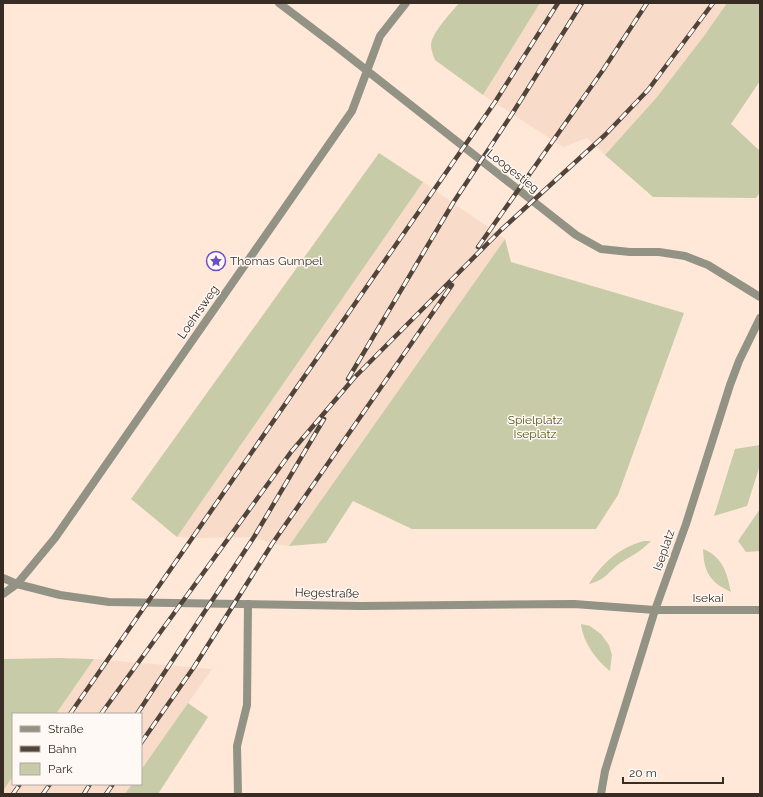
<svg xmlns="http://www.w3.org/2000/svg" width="763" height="797" font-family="Raleway,sans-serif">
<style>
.built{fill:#f8dbc8}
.green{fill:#c8cba7}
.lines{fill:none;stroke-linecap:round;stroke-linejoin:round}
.service{stroke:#929285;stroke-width:8}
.minor{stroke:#929285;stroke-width:8}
.tertiary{stroke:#929285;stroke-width:8}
.rail-casing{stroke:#50443b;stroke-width:4.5}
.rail{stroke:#fff9f5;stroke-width:3;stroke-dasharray:9;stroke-linecap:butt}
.labels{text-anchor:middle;stroke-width:3;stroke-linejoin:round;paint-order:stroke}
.street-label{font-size:12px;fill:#372d25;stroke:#fff9f5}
.poi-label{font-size:12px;fill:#372d25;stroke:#fff9f5;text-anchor:start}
.park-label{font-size:12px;fill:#58591a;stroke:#fff9f5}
</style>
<rect width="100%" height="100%" fill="#ffe8d8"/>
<!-- built -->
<path class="built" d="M 540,3 L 727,3 L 704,36 L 657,97 L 605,155 L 587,138 L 563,147 L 483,95 Z
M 423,182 L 505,239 L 289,546 L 272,544 L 254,537 L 192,538 L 177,537 Z
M 94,659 L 212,669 L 141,770 L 141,714 L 56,714 Z
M 13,776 L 13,784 L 132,784 L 125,794 L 3,794 L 3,791 Z"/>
<!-- green -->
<path class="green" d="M 459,3 L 540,3 L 483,95 L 435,60 C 433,55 431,50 431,45 C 432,32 451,13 459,3 Z
M 727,3 L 760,3 L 760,81 L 731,124 L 760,151 L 760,192 L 756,198 L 653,197 L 605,155 L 657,97 L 704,36 Z
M 379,153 L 423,182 L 177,537 L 131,499 Z
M 505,239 L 511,262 L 684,313 L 618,495 L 596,529 L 412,529 L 353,501 L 326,543 L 289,546 Z
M 760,445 L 760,465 L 747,506 L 714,516 L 735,449 Z
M 760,509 L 760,551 L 746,552 L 738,541 Z
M 644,541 L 651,541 C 640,552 633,555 620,563 C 608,572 606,580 589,584 C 602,563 620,547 644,541 Z
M 703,549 C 723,557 727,573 731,592 C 710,582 704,573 703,549 Z
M 581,624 L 590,626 L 601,634 L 609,645 L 612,655 L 610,671 C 596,660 583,642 581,624 Z
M 58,658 L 94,659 L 56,714 L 13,714 L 13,776 L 3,791 L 3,659 Z
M 188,703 L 208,717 L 158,794 L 125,794 L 132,784 L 141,784 L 141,770 Z"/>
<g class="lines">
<!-- service -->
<path class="service" d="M 238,794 L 237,746 L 247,705 L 248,604"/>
<!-- minor -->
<path class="minor" d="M 279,3 L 337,47 L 576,235 L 601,249 L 630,252 L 659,252 L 685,256 L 708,265 L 760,297
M 3,578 L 17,584 L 60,595 L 109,602 L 361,606 L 574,604 L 655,610 L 760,610
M 3,594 L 17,584 L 55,538 L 352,111 L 380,36 L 406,3"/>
<!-- tertiary -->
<path class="tertiary" d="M 601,794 L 605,771 L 655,610 L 686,524 L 730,385 L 739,361 L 760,318"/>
<defs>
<path id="rail" d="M 478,247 L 603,70 L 647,3
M 348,379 L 453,203 L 512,114 L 582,3
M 70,714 L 495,102 L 558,3
M 101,714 L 291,452 L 354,378 L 501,230 L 605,135 L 648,90 L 713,3
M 137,714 L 254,537 L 324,419
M 141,743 L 194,667 L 272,544 L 452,285
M 13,794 L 20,784
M 43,794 L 50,784
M 84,794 L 90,784
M 106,794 L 113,784"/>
</defs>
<!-- rail casing -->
<use href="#rail" class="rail-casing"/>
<!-- rail -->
<use href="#rail" class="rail"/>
</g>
<!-- icons -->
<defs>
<symbol id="sight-ring" viewBox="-11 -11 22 22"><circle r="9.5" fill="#fff9f5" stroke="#6c4ec7" stroke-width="1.5"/><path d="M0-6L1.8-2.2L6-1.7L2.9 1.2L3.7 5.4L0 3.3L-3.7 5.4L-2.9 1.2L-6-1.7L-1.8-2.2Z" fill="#6c4ec7"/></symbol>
</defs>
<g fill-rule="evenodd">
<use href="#sight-ring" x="205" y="250" width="22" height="22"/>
</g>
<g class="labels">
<!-- street labels -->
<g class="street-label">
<text transform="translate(513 171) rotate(38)" y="4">Loogestieg</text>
<text transform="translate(198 312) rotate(-55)" y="4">Loehrsweg</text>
<text transform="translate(664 550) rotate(-71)" y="4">Iseplatz</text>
<text transform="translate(327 593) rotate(1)" y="4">Hegestraße</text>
<text x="708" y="602">Isekai</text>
</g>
<!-- poi labels -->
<g class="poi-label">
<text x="230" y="265">Thomas Gumpel</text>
</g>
<!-- park labels -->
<g class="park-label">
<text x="535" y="424">Spielplatz<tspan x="535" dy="14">Iseplatz</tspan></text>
</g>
</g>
<!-- border -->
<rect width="763" height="797" fill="none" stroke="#372d25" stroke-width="8"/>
<!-- legend -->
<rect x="12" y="713" width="130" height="72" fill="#fff9f5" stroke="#afa7a2"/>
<rect x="20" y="726" width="20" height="6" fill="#929285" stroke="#afa7a2"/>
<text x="48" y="733" font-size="12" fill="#372d25">Straße</text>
<rect x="20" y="746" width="20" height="6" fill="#50443b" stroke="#afa7a2"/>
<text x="48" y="753" font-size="12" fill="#372d25">Bahn</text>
<rect x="20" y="763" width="20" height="12" fill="#c8cba7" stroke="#afa7a2"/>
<text x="48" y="773" font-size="12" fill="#372d25">Park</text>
<!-- scale -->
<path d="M623 777v6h100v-6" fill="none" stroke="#372d25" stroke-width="2"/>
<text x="629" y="777" font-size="12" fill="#372d25" stroke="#fff9f5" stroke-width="3" paint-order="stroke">20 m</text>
</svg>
